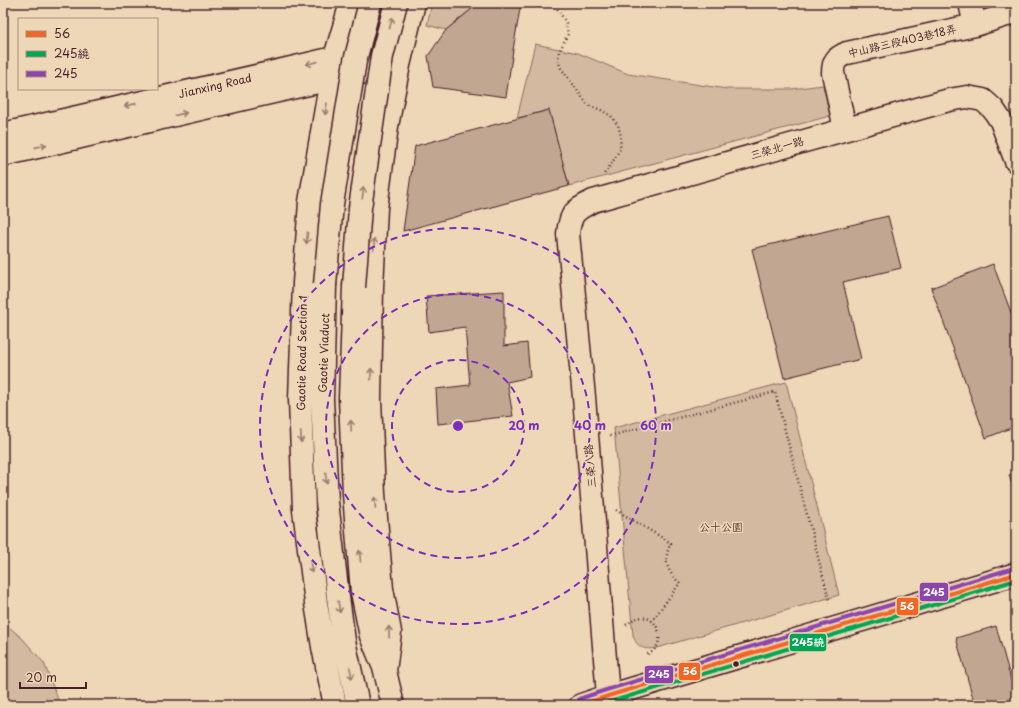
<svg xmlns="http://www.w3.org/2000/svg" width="1019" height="708" font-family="'Playpen Sans','LXGW WenKai TC',sans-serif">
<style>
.green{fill:#d2b9a0;stroke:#8e6c66}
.building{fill:#c1a691;stroke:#4a1f2b}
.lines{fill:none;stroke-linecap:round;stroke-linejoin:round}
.minor-casing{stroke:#4a1f2b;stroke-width:25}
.path{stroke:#4a1f2b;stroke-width:2.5;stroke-dasharray:1 3;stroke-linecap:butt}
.minor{stroke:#edd7b6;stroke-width:22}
.minor-bridge-casing{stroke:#4a1f2b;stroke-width:25;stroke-linecap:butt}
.minor-bridge{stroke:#edd7b6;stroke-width:22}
.bus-1-casing{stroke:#edd7b6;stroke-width:7}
.bus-2-casing{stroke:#edd7b6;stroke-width:7}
.bus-3-casing{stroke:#edd7b6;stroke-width:7}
.bus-1{stroke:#f26522;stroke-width:4}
.bus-2{stroke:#00a651;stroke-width:4}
.bus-3{stroke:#8e44ad;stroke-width:4}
.oneway{stroke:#9c7b70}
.ring{fill:none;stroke:#7b2cbf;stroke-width:2;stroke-dasharray:7 5}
.bus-dot{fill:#4a1f2b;stroke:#edd7b6;stroke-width:1.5}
.labels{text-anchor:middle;stroke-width:3;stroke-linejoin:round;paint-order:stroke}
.street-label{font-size:11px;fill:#4a1f2b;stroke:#edd7b6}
.park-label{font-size:11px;fill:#5e363d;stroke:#edd7b6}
.centre{fill:#7b2cbf;stroke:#edd7b6;stroke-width:2}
.ring-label{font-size:12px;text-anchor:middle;font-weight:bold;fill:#7b2cbf;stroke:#edd7b6;stroke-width:3;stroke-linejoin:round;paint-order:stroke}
.line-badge{stroke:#edd7b6;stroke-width:1.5}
.badge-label{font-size:11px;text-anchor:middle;font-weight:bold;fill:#fff}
</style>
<rect width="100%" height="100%" fill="#edd7b6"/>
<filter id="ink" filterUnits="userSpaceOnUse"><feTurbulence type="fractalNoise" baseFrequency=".025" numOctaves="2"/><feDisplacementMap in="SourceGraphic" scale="8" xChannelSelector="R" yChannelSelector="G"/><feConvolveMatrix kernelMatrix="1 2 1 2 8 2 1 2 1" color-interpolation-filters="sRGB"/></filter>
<g filter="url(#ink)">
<!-- green -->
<path class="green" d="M 432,3 L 479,3 L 446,30 L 427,25 Z
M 535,44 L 578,53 L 628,74 L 727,89 L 791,89 L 823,85 L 830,116 L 569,186 L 549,110 L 517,118 Z
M 786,382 L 839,595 L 657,648 C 645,650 638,649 633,636 L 614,428 Z
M 3,622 L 22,638 L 44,663 L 60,705 L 3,705 Z"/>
<!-- building -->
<path class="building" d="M 479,3 L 521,3 L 513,50 L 506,97 L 433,87 L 428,56 L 446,30 Z
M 549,110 L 569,186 L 403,231 L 415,146 Z
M 888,216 L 901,268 L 843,282 L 861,359 L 784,378 L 752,249 Z
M 993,264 L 1016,326 L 1016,426 L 986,438 L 931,288 Z
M 504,291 L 504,346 L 527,343 L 530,377 L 507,382 L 513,416 L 438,424 L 436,389 L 470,385 L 465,327 L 429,332 L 426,296 Z
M 1016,473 L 1016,497 L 1009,475 Z
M 996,626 L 1016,698 L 1016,705 L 975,705 L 956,638 Z"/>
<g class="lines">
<defs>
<path id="minor" d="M 970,3 L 975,25
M 845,129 L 833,73 C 833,61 836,58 847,53 L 975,25 L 1016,12
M 3,134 L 300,66 L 401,42
M 3,155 L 304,85 L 398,65
M 325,285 L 322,399 L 327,502 L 338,597 L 344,641 L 358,705
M 354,287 L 350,398 L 354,494 L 362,592 L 371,636 L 385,670
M 608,696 L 584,397 L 568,234 C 570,213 575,210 593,201 L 949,100 L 967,97 L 983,100 L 993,109 L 1001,121 L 1016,161
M 335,705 L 323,647 L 316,603 L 304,510 L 300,399 L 304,283 L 310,202 L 331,79 L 335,57 L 351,3
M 393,705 L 385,671 L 390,632 L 382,589 L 374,494 L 370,400 L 372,287 L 376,208 L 387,126 L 399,65 L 414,3
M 581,705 L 608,696 L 1016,574"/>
</defs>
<!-- minor casing -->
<use href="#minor" class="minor-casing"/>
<!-- path -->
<path class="path" d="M 552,3 L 559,11 L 566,23 L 568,34 L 559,52 L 558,60 L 561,68 L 588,105 L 601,110 L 611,116 L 618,125 L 621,136 L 620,149 L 612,163 L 604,174
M 610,436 L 775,392 L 830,603
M 616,510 L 671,543 C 663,559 666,571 680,583 L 652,621
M 626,625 C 630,622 632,620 637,618 C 654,613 667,636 654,650 C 653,652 649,653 646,655"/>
<!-- minor -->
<use href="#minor" class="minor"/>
<defs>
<path id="minor-bridge" d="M 325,285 L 332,204 L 355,61 L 370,3
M 354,287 L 360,208 L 382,56 L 396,3"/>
</defs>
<!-- minor-bridge casing -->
<use href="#minor-bridge" class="minor-bridge-casing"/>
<!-- minor-bridge -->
<use href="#minor-bridge" class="minor-bridge"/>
<defs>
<path id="bus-1" d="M 581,705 L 608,696 L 1016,574"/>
<path id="bus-2" d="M 600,705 L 1016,580"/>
<path id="bus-3" d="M 579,699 L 606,690 L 1014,568"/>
</defs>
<!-- bus-1 casing -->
<use href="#bus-1" class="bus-1-casing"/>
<!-- bus-2 casing -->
<use href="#bus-2" class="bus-2-casing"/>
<!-- bus-3 casing -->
<use href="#bus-3" class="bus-3-casing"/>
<!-- bus-1 -->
<use href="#bus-1" class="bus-1"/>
<!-- bus-2 -->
<use href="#bus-2" class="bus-2"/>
<!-- bus-3 -->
<use href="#bus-3" class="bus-3"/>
</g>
<!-- one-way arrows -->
<defs><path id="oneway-shaft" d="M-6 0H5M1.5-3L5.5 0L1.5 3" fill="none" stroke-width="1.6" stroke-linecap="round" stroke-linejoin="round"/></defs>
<g class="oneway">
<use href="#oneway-shaft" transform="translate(391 23) rotate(-75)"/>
<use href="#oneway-shaft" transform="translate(312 63) rotate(166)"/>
<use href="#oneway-shaft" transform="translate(130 105) rotate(167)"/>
<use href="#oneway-shaft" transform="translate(326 109) rotate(99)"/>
<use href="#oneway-shaft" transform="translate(181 114) rotate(-13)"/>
<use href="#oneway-shaft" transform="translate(41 146) rotate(-13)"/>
<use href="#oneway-shaft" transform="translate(363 193) rotate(-82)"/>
<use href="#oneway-shaft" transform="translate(307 238) rotate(94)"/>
<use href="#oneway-shaft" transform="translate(374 244) rotate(-87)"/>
<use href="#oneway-shaft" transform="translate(371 374) rotate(-89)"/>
<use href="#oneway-shaft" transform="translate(351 426) rotate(-93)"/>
<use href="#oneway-shaft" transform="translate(301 437) rotate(88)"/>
<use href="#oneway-shaft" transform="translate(326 478) rotate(87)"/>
<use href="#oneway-shaft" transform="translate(375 503) rotate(-95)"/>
<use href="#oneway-shaft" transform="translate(360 556) rotate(-95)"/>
<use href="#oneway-shaft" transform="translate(311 567) rotate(83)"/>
<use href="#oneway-shaft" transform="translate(339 607) rotate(81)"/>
<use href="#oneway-shaft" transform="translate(389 632) rotate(-91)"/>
<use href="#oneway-shaft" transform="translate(351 673) rotate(78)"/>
</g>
</g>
<!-- distance rings -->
<g class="ring">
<circle cx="458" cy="426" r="66"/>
<circle cx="458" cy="426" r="132"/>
<circle cx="458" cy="426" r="198"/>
</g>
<!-- markers -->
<circle class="bus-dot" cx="736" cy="664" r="3.5"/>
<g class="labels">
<!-- street labels -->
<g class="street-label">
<text transform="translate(902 41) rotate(-13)" y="4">中山路三段403巷18弄</text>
<text transform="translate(215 86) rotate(-13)" y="4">Jianxing Road</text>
<text transform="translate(777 148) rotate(-16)" y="4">三榮北一路</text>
<text transform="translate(302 353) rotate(-89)" y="4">Gaotie Road Section 1</text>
<text transform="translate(324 353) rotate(-88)" y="4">Gaotie Viaduct</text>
<text transform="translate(590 466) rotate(-95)" y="4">三榮八路</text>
</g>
<!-- park labels -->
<g class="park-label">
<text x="721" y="531">公十公園</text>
</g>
</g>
<circle cx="458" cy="426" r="6" class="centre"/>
<g class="ring-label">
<text x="524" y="430">20 m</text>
<text x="590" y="430">40 m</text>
<text x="656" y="430">60 m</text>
</g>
<g class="line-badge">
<rect x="919" y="582" width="30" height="20" rx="4" fill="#8e44ad"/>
<rect x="896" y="597" width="23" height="19" rx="4" fill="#f26522"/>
<rect x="789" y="633" width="38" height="19" rx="4" fill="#00a651"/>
<rect x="678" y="662" width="23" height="19" rx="4" fill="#f26522"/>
<rect x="644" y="665" width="30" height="19" rx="4" fill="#8e44ad"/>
</g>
<g class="badge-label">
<text x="934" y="596">245</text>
<text x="907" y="610">56</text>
<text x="808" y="646">245繞</text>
<text x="690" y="675">56</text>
<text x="659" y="678">245</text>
</g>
<!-- margin -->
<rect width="1019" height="708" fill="none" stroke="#edd7b6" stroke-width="16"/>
<rect x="8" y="8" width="1003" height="692" fill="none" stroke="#4a1f2b" stroke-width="1.5" filter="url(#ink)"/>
<!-- legend -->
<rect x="18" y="18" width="140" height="72" fill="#edd7b6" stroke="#ac8d7e"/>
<rect x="26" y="31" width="20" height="6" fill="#f26522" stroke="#ac8d7e"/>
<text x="54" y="38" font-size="12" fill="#4a1f2b">56</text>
<rect x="26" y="51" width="20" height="6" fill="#00a651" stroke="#ac8d7e"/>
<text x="54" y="58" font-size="12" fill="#4a1f2b">245繞</text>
<rect x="26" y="71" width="20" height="6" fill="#8e44ad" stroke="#ac8d7e"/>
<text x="54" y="78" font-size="12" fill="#4a1f2b">245</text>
<!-- scale -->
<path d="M20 682v6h66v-6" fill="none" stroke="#4a1f2b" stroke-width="2"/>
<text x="26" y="682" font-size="12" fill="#4a1f2b" stroke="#edd7b6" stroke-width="3" paint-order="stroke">20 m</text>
</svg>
